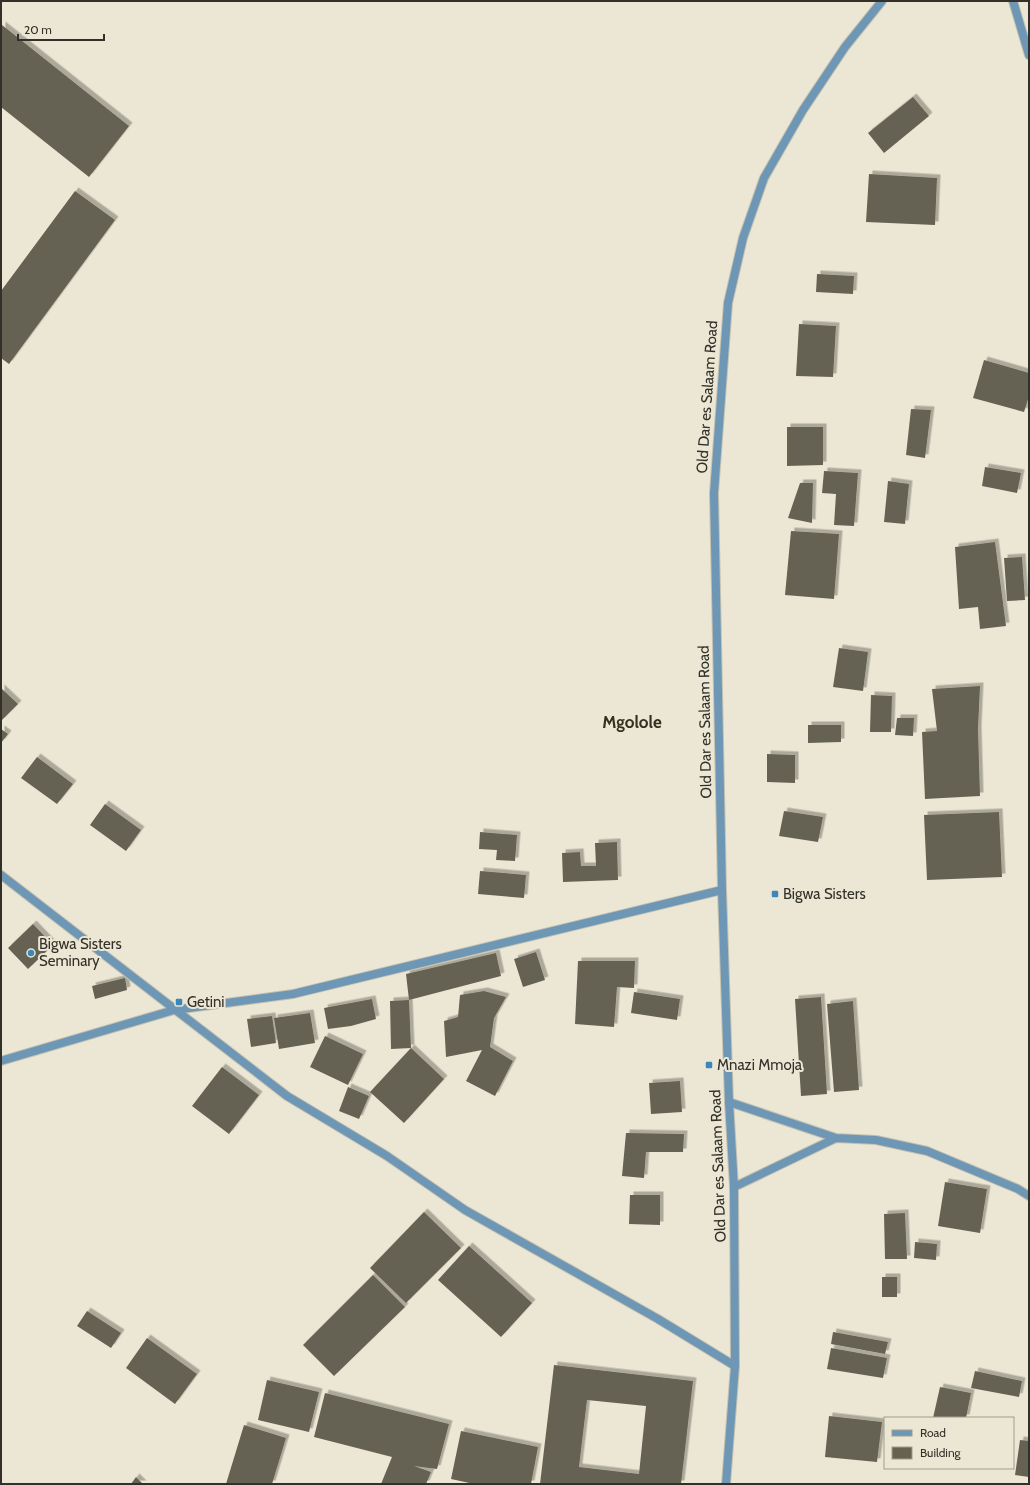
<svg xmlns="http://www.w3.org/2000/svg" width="1030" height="1485" font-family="Cabin,sans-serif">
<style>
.building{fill:#666252;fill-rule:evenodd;filter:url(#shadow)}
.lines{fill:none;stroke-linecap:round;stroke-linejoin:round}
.minor-casing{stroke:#c6c2b2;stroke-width:10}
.tertiary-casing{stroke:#c6c2b2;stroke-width:10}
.minor{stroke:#6e96b5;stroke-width:8}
.tertiary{stroke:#6e96b5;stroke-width:8}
.poi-dot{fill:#3b87ba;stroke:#ebe7d4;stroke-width:1.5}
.labels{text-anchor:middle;stroke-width:4;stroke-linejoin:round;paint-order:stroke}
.street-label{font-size:15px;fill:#323029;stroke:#ebe7d4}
.poi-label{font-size:15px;fill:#323029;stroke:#ebe7d4;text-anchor:start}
.quarter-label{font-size:17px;font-weight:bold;fill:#343122;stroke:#ebe7d4}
</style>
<defs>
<filter id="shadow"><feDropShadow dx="3.5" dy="-3.5" stdDeviation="0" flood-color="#0004"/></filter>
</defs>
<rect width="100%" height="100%" fill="#ebe7d4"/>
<!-- building -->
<path class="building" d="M 2,25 L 129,126 L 89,177 L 1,107 Z
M 913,97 L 929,116 L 884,153 L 868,133 Z
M 869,174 L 937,178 L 935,225 L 866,222 Z
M 75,191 L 115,220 L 9,364 L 1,358 L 1,291 Z
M 817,274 L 854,276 L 853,294 L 816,292 Z
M 799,324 L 836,326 L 833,377 L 796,376 Z
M 984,360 L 1029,373 L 1029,396 L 1024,412 L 973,398 Z
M 911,409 L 931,410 L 925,458 L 906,455 Z
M 787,427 L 823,427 L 823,465 L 787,466 Z
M 985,467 L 1021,473 L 1017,493 L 982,486 Z
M 824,471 L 858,473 L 854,526 L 834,525 L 836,494 L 822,493 Z
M 888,481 L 909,484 L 905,524 L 884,522 Z
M 800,483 L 813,483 L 812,523 L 788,518 Z
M 791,531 L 839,534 L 834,599 L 785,595 Z
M 995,542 L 1006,626 L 980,629 L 978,607 L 959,609 L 955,547 Z
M 1022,557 L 1025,600 L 1007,601 L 1004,558 Z
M 839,648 L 868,652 L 863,691 L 833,687 Z
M 980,686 L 978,729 L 980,796 L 925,799 L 922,732 L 937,731 L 932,689 Z
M 1,688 L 18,704 L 1,721 Z
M 871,695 L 892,696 L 891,732 L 870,732 Z
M 897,718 L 914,718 L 913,736 L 895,735 Z
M 808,725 L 841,725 L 841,742 L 808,743 Z
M 1,729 L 8,734 L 1,743 Z
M 767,754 L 795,755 L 795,783 L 767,782 Z
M 37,757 L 73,784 L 57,804 L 21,778 Z
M 105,804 L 141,830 L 126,851 L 90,825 Z
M 784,811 L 823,817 L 818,842 L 779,836 Z
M 999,812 L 1002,877 L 927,880 L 924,815 Z
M 480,832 L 517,835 L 515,861 L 496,860 L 497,850 L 479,849 Z
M 617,842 L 618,880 L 563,882 L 562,853 L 580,852 L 581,866 L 596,866 L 595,843 Z
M 480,871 L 526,875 L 524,898 L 478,894 Z
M 33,924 L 53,945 L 28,969 L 8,948 Z
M 536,952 L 545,980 L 523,987 L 514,959 Z
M 496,953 L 501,976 L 409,1000 L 406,974 Z
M 578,961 L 635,961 L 634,988 L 617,987 L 614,1027 L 575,1024 Z
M 125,978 L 127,990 L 95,999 L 92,986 Z
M 484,991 L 506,997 L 494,1018 L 490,1047 L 513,1061 L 495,1096 L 466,1081 L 482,1050 L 446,1057 L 444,1021 L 458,1017 L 460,995 Z
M 634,992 L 680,999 L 677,1020 L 631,1013 Z
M 821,997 L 827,1094 L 801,1096 L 795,999 Z
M 372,999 L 376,1019 L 351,1026 L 328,1029 L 324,1008 Z
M 409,1000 L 411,1048 L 391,1049 L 390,1001 Z
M 853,1001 L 859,1090 L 834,1092 L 827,1004 Z
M 310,1013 L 315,1043 L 279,1049 L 274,1018 Z
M 272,1016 L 276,1043 L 251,1047 L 247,1019 Z
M 325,1036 L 363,1054 L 348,1085 L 310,1067 Z
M 411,1048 L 444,1079 L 404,1123 L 370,1092 Z
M 222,1067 L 259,1095 L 229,1134 L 192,1106 Z
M 680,1081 L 682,1112 L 651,1114 L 649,1083 Z
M 348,1087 L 369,1096 L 359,1119 L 339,1111 Z
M 626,1133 L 684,1134 L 683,1152 L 646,1152 L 644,1178 L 622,1176 Z
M 945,1182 L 987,1189 L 980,1233 L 938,1226 Z
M 630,1195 L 660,1195 L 660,1225 L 629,1224 Z
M 424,1212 L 461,1248 L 406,1303 L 370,1268 Z
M 905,1213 L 907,1259 L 885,1259 L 884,1214 Z
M 915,1242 L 937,1244 L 936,1260 L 914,1258 Z
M 469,1246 L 532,1303 L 501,1337 L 438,1280 Z
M 373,1275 L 405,1307 L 334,1376 L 303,1345 Z
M 882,1277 L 897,1277 L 897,1297 L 882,1297 Z
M 87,1311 L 121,1333 L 111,1348 L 77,1326 Z
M 833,1332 L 888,1342 L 885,1354 L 831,1344 Z
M 147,1338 L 197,1374 L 175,1404 L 126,1368 Z
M 831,1348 L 887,1358 L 883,1378 L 827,1369 Z
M 554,1365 L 693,1381 L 681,1484 L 540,1484 ZM 587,1400 L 646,1406 L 639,1474 L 579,1467 Z
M 975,1371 L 1022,1381 L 1019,1397 L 971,1388 Z
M 267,1380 L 319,1392 L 309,1432 L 258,1420 Z
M 940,1387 L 971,1393 L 966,1418 L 933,1418 Z
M 325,1393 L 449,1424 L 437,1469 L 414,1466 L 431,1472 L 426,1484 L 381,1484 L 392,1457 L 314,1437 Z
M 829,1416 L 882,1422 L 877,1462 L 825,1457 Z
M 244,1425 L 286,1438 L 272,1484 L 226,1484 Z
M 461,1431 L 538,1447 L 531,1484 L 474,1484 L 451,1479 Z
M 1020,1440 L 1029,1441 L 1029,1477 L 1015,1475 Z
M 136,1477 L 143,1484 L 131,1484 Z"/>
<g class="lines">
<defs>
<path id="minor" d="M 1013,1 L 1029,55
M 1,875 L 287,1096 L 387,1156 L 465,1210 L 658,1319 L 735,1366
M 1,1061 L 174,1010 L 293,994 L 722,890
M 729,1102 L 836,1138
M 734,1187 L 836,1138 L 876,1140 L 927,1151 L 1018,1189 L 1029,1196"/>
<path id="tertiary" d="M 726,1484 L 735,1366 L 734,1187 L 729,1102 L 722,890 L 714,493 L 728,303 L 743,238 L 764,178 L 803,110 L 845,47 L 882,1"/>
</defs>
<!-- minor casing -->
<use href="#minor" class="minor-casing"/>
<!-- tertiary casing -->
<use href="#tertiary" class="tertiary-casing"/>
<!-- minor -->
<use href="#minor" class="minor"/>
<!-- tertiary -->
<use href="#tertiary" class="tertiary"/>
</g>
<!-- markers -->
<g class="poi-dot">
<rect x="771" y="890" width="8" height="8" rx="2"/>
<circle cx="31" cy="953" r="4"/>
<rect x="175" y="998" width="8" height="8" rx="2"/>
<rect x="705" y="1061" width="8" height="8" rx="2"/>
</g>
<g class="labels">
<!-- street labels -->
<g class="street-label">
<text transform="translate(707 397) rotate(-86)" y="5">Old Dar es Salaam Road</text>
<text transform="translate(705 722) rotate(-91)" y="5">Old Dar es Salaam Road</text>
<text transform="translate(718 1166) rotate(-92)" y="5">Old Dar es Salaam Road</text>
</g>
<!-- poi labels -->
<g class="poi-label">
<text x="783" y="899">Bigwa Sisters</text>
<text x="39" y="949">Bigwa Sisters<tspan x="39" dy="17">Seminary</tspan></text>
<text x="187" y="1007">Getini</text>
<text x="717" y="1070">Mnazi Mmoja</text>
</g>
<!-- quarter labels -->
<g class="quarter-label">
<text x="632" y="728">Mgolole</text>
</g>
</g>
<!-- border -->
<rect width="1030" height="1485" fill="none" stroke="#323029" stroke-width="4"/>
<!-- legend -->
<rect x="884" y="1417" width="130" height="52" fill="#ebe7d4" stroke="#a19e90"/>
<rect x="892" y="1430" width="20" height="6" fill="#6e96b5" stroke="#a19e90"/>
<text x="920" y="1437" font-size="12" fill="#323029">Road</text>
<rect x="892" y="1447" width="20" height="12" fill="#666252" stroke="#a19e90"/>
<text x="920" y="1457" font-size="12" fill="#323029">Building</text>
<!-- scale -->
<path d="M18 34v6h86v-6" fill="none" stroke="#323029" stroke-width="2"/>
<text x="24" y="34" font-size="12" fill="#323029" stroke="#ebe7d4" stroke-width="3" paint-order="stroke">20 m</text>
</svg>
